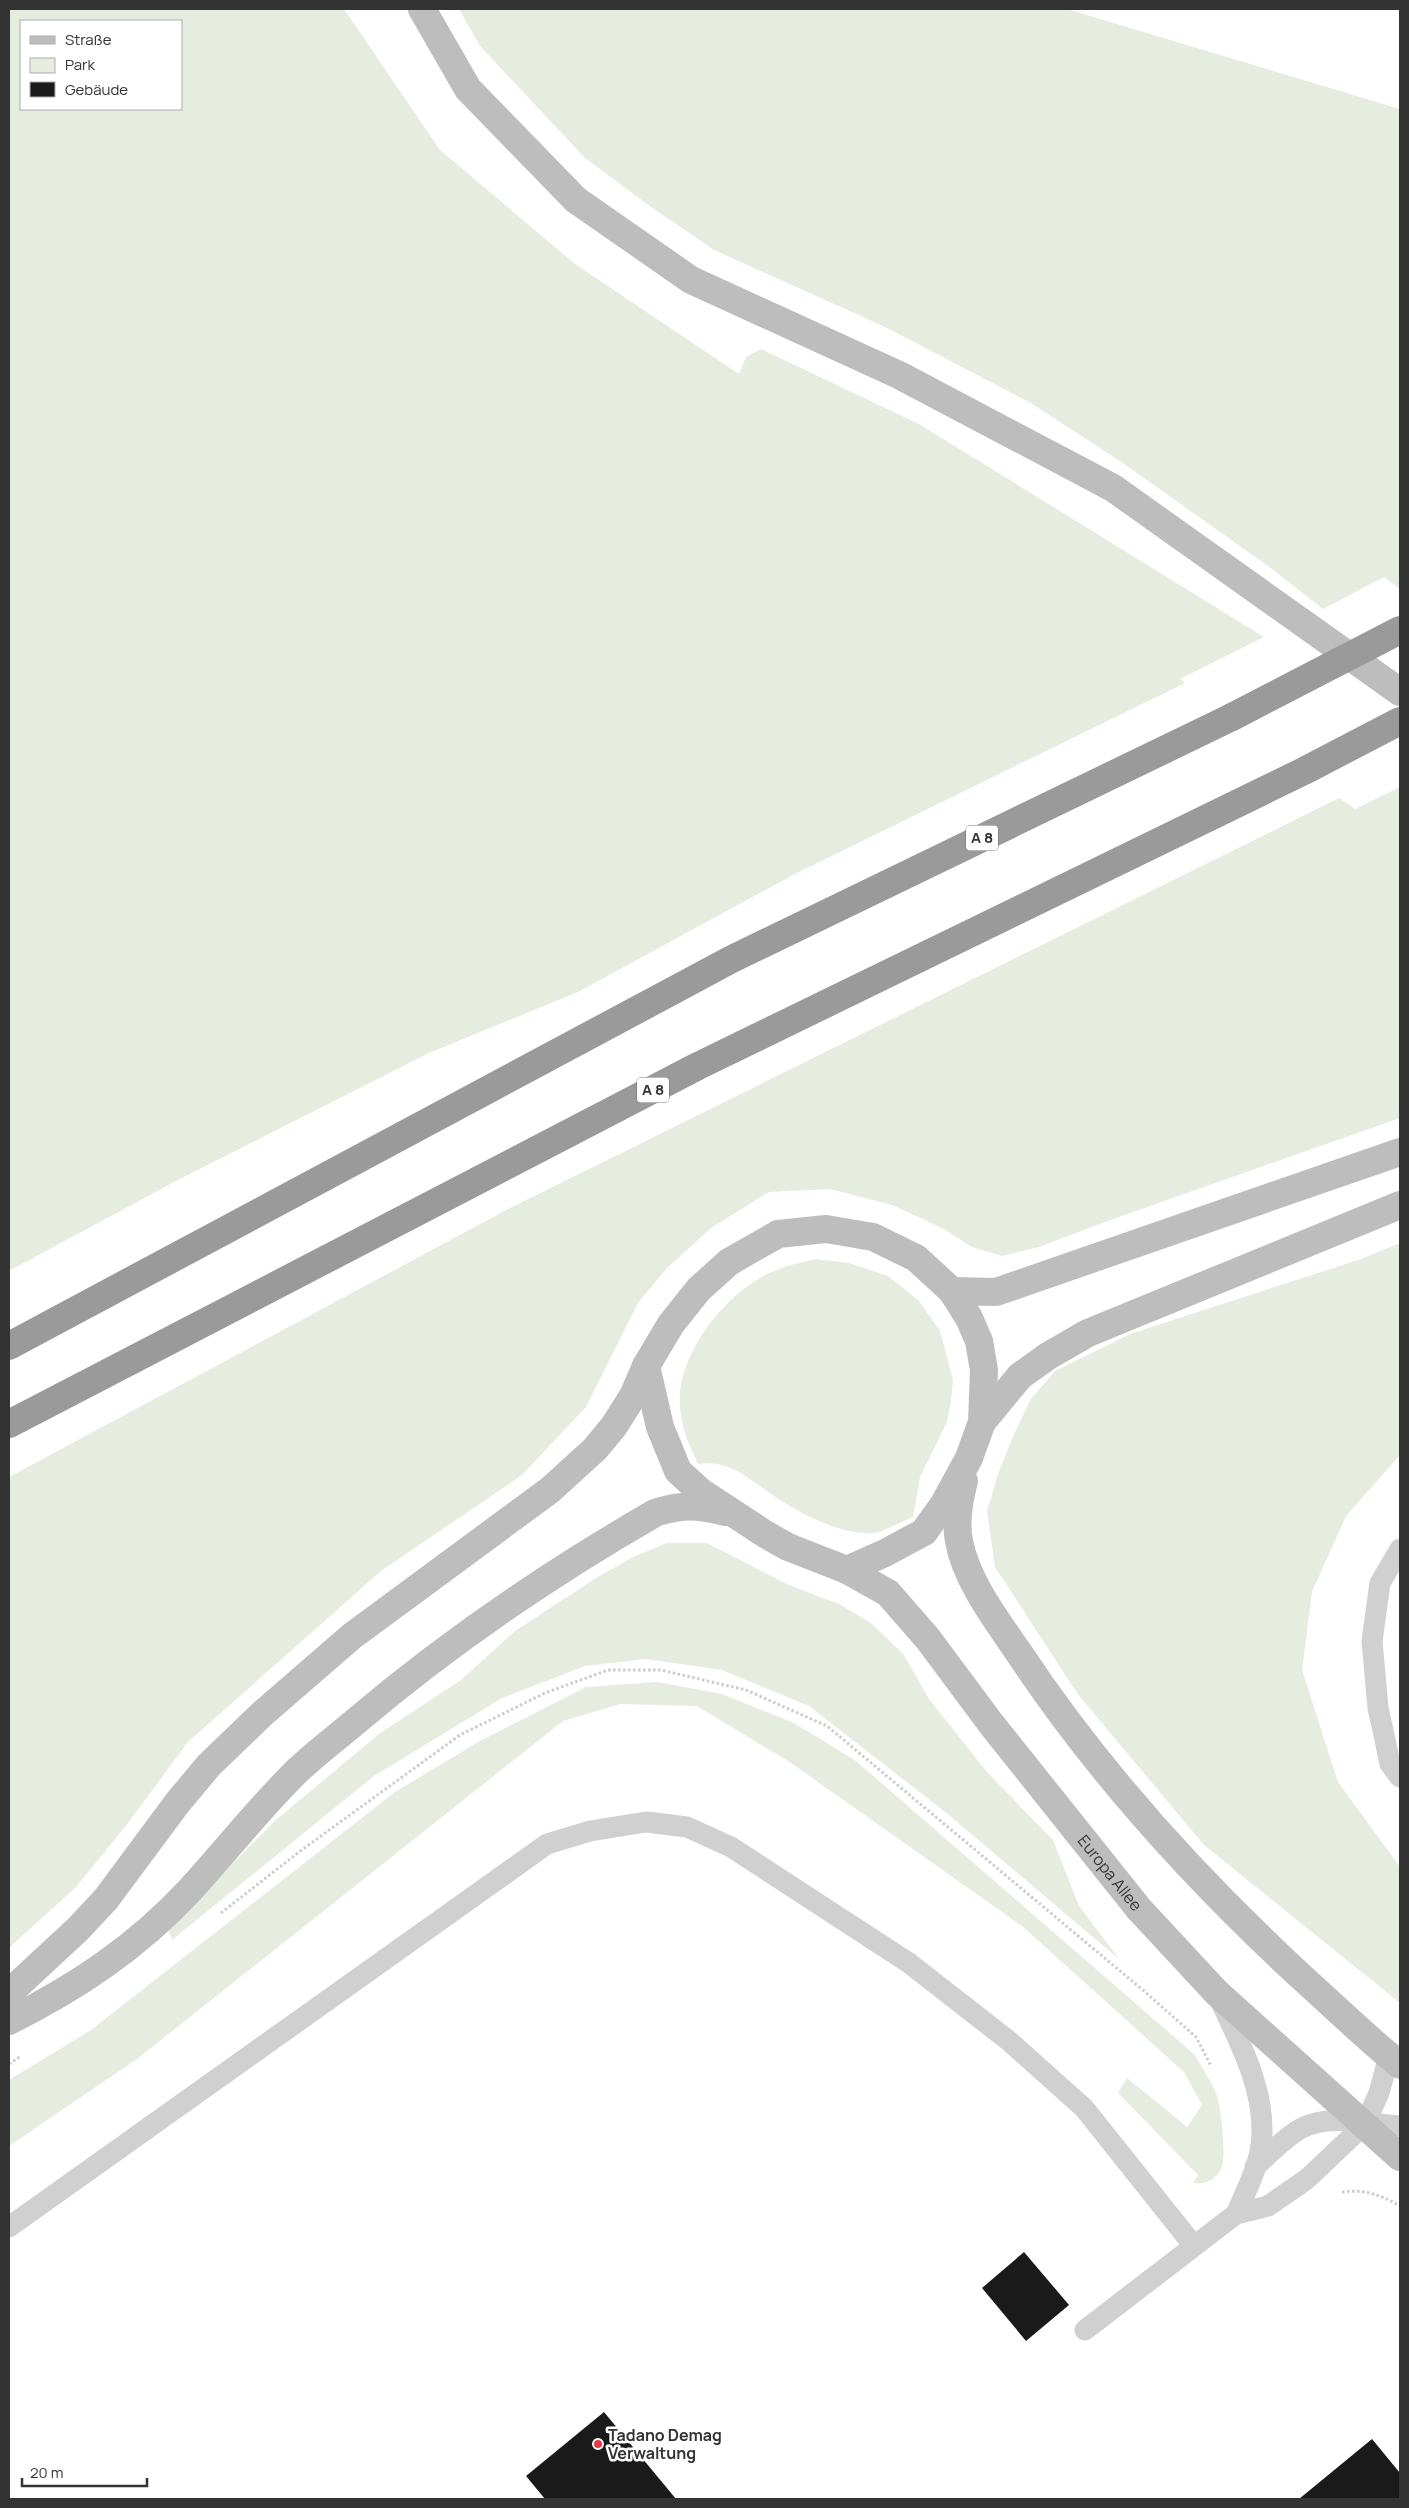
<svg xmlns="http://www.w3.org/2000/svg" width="1409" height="2508" font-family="Manrope,sans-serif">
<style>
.green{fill:#e6ecdf;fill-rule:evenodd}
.building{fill:#1a1a1a}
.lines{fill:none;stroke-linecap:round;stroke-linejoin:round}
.path{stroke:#cdcdcd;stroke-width:3;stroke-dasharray:2.5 2.5;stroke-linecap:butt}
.lane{stroke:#d0d0d0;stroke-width:21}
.secondary{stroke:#bdbdbd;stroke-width:28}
.highway{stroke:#9a9a9a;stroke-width:28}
.highway-bridge{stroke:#9a9a9a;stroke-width:28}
.poi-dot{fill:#e63946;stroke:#fff;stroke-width:2}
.labels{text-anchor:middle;stroke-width:5;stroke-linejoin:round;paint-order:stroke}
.shield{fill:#fff;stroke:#707070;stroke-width:1}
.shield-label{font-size:15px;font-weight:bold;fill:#333}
.street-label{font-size:16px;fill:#333;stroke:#fff}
.poi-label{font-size:16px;font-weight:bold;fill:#333;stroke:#fff;text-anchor:start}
</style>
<rect width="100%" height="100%" fill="#fff"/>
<!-- green -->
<path class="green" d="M 9,9 L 344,9 L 440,150 L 575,264 L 739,374 L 746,357 L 761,349 L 919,424 L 1264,637 L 1180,679 L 1185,683 L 795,874 L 578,992 L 429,1053 L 176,1181 L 9,1271 ZM 181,21 L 181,109 L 21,109 L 21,21 Z
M 459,9 L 1067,9 L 1400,109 L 1400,589 L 1384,577 L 1323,609 L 1268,566 L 1120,461 L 1029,402 L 885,327 L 714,250 L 647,204 L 585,158 L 480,46 Z
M 1400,787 L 1400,1118 L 1102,1223 L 1039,1247 L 1002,1256 L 972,1247 L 944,1229 L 892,1205 L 830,1189 L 769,1192 L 711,1228 L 667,1268 L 638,1303 L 586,1407 L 522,1475 L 381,1571 L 188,1742 L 125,1827 L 76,1887 L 9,1948 L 9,1477 L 510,1208 L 1339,798 L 1355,809 Z
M 1400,1243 L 1400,1455 L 1346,1516 L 1312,1592 L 1302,1670 L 1338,1782 L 1400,1867 L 1400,2003 L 1204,1845 L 1077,1693 L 995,1567 L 987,1511 L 999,1471 L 1014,1434 L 1031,1399 L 1055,1371 L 1130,1334 L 1361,1259 Z
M 816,1259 L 849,1263 L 888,1276 L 919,1301 L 940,1331 L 953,1380 L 951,1401 L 947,1422 L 920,1477 L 913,1517 C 903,1521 883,1532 874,1533 C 843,1536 801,1514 777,1498 C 751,1481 731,1459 698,1464 C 689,1445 681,1428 680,1406 C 676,1353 730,1286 779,1269 C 791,1264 804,1262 816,1259 Z
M 667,1543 L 707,1543 L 789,1585 L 841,1605 L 871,1623 L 904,1655 L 929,1699 L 987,1772 L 1053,1840 L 1079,1906 L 1120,1960 L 949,1815 L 809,1706 L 722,1670 L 646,1659 L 585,1666 L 502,1698 L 374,1776 L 172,1940 L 168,1928 L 277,1819 L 379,1734 L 461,1680 L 515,1631 L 596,1578 L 633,1557 Z
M 657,1682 L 722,1694 L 794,1723 L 856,1761 L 1195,2055 C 1202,2068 1212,2082 1217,2096 C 1221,2109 1227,2158 1221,2169 C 1216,2180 1204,2185 1193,2183 L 1198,2175 L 1118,2093 L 1127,2078 L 1187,2127 L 1202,2105 L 1184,2072 L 1022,1926 L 791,1763 L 697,1706 L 620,1704 L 563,1721 L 137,2059 L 9,2146 L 9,2080 L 91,2030 L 395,1792 L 478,1742 L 586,1687 Z"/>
<!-- building -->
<path class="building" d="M 1024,2252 L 1069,2305 L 1026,2341 L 982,2288 Z
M 604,2412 L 676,2499 L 545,2499 L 526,2476 Z
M 1372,2439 L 1400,2473 L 1400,2499 L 1299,2499 Z"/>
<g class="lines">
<!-- path -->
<path class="path" d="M 221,1913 L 299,1852 L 460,1735 L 545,1693 L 608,1670 L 661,1670 L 746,1690 L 827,1726 L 1144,1991 L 1196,2037 L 1211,2066
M 9,2064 L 21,2056
M 1342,2192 C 1364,2189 1381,2195 1400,2206"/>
<!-- lane -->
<path class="lane" d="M 1400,1549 L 1380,1583 L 1372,1641 L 1378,1708 L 1384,1735 L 1390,1764 L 1400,1777
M 1219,1998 C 1239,2041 1263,2085 1262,2133 C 1262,2161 1247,2189 1236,2214
M 1255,2167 C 1269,2154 1283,2139 1300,2129 C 1328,2113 1369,2124 1400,2126
M 9,2227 L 547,1844 L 590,1831 L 646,1822 L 687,1827 L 731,1847 L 909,1963 L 1009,2041 L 1084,2108 L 1194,2246
M 1085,2330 L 1236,2214 L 1268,2206 L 1307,2179 L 1365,2124 L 1379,2093 L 1389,2056"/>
<!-- secondary -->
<g class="secondary">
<path d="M 422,9 L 468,89 L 576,200 L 691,280 L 899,375 L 1113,488 L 1400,692"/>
<path d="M 952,1291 L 996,1292 L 1400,1152"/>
<path id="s1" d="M 646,1366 L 660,1427 L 678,1471 L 701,1492 L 765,1534 L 788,1547 L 847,1570 L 888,1593 L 928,1639 L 992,1725 L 1139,1909 L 1217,1993 L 1400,2157"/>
<path d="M 982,1422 L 1020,1376 L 1048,1356 L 1088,1333 L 1400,1205"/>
<path d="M 964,1481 C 959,1500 955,1521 959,1541 C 966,1580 995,1618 1017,1650 C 1098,1773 1199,1883 1307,1982 C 1338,2010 1368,2039 1400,2065"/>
<path d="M 9,1993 L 78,1929 L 106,1899 L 178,1802 L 209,1765 L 262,1714 L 352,1636 L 550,1490 L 595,1449 L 614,1426 L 633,1396 L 646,1366 L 671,1324 L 699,1289 L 729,1262 L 778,1234 L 826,1229 L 873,1237 L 916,1258 L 952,1291 L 969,1318 L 979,1341 L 984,1370 L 982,1422 L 969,1458 L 944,1504 L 924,1532 L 885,1553 L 847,1570"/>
<path d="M 9,2021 C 77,1987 137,1947 190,1890 C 226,1851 259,1808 298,1770 C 316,1753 336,1738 355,1722 C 448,1643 549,1574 655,1513 C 682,1504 698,1505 725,1512"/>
</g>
<!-- highway -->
<path class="highway" d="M 9,1346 L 732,959 L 1232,717
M 9,1424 L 698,1066 L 1304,771 L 1400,721"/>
<!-- highway-bridge -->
<path class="highway-bridge" d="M 1232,717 L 1400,630"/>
</g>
<!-- markers -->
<circle class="poi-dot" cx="598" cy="2444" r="5"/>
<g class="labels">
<!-- shield labels -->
<g class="shield">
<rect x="966" y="825.5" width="32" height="25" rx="4"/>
<rect x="637" y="1077.5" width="32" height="25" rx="4"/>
</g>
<g class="shield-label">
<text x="982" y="843">A 8</text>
<text x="653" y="1095">A 8</text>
</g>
<!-- street labels -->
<g class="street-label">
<text dy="6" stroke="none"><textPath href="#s1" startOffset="712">Europa Allee</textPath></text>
</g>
<!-- poi labels -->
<g class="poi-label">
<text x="608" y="2441">Tadano Demag<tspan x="608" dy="18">Verwaltung</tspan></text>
</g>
</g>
<!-- border -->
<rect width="1409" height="2508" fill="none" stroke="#333333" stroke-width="20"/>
<!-- legend -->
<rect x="20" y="20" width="162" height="90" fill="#ffffff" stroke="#adadad"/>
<rect x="30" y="36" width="25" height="8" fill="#bdbdbd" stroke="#adadad"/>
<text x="65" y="45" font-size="15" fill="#333333">Straße</text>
<rect x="30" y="58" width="25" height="15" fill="#e6ecdf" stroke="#adadad"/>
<text x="65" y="70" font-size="15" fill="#333333">Park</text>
<rect x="30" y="82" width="25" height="15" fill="#1a1a1a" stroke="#adadad"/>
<text x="65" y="95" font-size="15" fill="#333333">Gebäude</text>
<!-- scale -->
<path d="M22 2478v8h125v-8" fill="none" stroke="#333333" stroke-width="2.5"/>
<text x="30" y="2478" font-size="15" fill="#333333" stroke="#ffffff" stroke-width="4" paint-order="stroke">20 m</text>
</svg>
